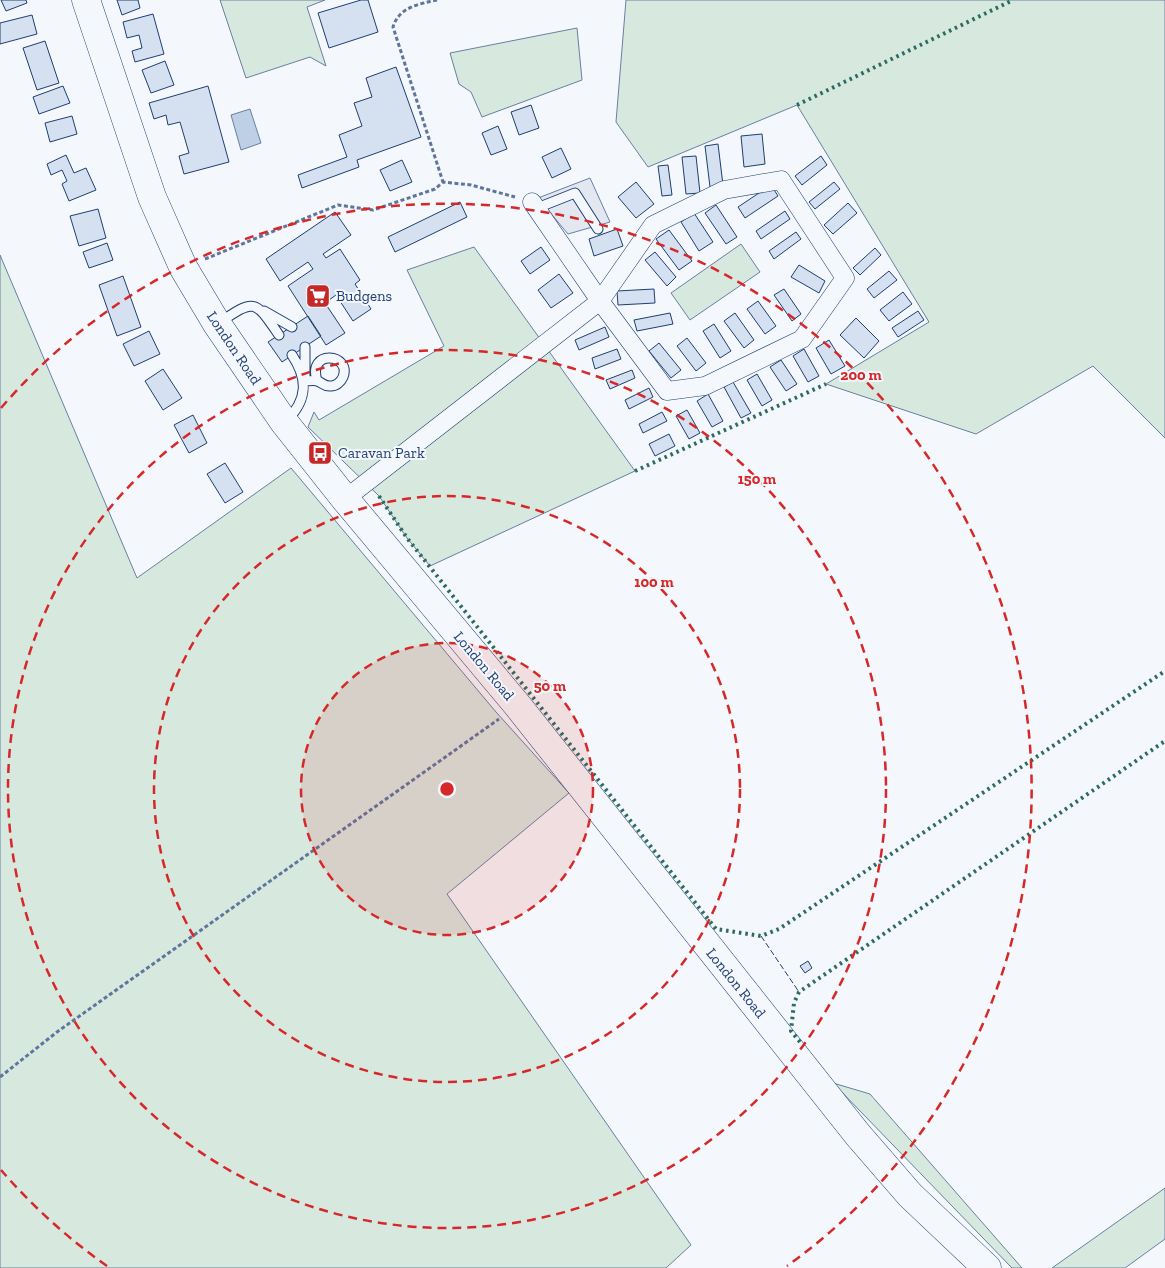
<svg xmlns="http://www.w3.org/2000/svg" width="1165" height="1268" font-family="'Zilla Slab',serif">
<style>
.green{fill:#d7e8df;stroke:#687fa3}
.parking{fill:#e3e8f0;stroke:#687fa3}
.water{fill:#bed0e5;stroke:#687fa3}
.building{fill:#d5e0f0;stroke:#1d3f73}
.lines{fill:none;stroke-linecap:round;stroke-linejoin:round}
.lane-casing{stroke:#1d3f73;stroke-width:11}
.street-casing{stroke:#1d3f73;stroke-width:19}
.primary-casing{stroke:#1d3f73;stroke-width:29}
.path{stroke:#5e769c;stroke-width:3;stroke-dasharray:4 2.5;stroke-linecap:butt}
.lane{stroke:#f4f7fb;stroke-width:9}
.street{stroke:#f4f7fb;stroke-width:18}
.primary{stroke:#f4f7fb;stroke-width:28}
.hedge{stroke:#2c6c60;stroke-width:4;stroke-dasharray:2.5 4;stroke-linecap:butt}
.fence{stroke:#1d3f73;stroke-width:1;stroke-dasharray:6 2.5;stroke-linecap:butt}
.ring{fill:none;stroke:#d62828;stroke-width:2.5;stroke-dasharray:9 6}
.labels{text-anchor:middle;stroke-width:4;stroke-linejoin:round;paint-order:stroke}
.poi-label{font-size:15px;fill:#1d3f73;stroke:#f4f7fb;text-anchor:start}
.street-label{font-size:15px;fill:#1d3f73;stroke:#f4f7fb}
.centre{fill:#d62828;stroke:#f4f7fb;stroke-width:2.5}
.ring-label{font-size:15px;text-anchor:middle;font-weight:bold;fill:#d62828;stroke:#f4f7fb;stroke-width:4;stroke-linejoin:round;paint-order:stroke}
</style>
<rect width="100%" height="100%" fill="#f4f7fb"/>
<!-- green -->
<path class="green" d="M 220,0 L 325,0 L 307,7 L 326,66 L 310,57 L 246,78 Z
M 626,0 L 1165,0 L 1165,438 L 1093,366 L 976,434 L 826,384 L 929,322 L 797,105 L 648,167 L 616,122 Z
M 577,28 L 582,80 L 482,117 L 471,92 L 459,84 L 450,53 Z
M 741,244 L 760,272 L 690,320 L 671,293 Z
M 474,247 L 635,471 L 430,566 L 407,538 L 379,496 L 308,427 L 314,412 L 319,420 L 444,346 L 407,270 Z
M 0,255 L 137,578 L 291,468 L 496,712 L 569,793 L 447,894 L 691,1245 L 666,1268 L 0,1268 Z
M 833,1083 L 870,1094 L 1022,1268 L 1012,1268 Z
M 1165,1188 L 1165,1239 L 1125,1268 L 1052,1268 Z"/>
<!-- parking -->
<path class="parking" d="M 590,178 L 610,222 L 568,234 L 538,198 Z"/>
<!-- water -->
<path class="water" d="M 250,109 L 261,143 L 241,150 L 231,115 Z"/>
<!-- building -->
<path class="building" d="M 1,0 L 26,0 L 27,3 L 6,11 Z
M 117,0 L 138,0 L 140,8 L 122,15 Z
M 361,0 L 368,0 L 378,32 L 329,48 L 318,13 Z
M 153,14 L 164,54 L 135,62 L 132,51 L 142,48 L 139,35 L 127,38 L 123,22 Z
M 32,15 L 37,34 L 0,44 L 0,23 Z
M 45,41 L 59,83 L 37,90 L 23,48 Z
M 165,61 L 174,85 L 151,93 L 142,70 Z
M 396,67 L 421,137 L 357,160 L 359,167 L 302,188 L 298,175 L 347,157 L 339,135 L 362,126 L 354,103 L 372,97 L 366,78 Z
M 63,86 L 70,103 L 39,114 L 33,97 Z
M 208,86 L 229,162 L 184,174 L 179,156 L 189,153 L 180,122 L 168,125 L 166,115 L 154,119 L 149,103 Z
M 531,105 L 539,128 L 519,135 L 511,112 Z
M 72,116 L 77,134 L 50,142 L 45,123 Z
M 498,126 L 507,149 L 491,155 L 482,133 Z
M 762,134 L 765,164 L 744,167 L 741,136 Z
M 718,144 L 723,185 L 710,187 L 705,146 Z
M 561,148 L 571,169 L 552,178 L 542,157 Z
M 66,155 L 74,173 L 86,168 L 96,190 L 69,201 L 62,184 L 67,181 L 62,170 L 51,175 L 47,164 Z
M 696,156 L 700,193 L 686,194 L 682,157 Z
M 821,156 L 827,165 L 802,185 L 795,176 Z
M 402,160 L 412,182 L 390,191 L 380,170 Z
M 668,165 L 672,195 L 662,196 L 658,166 Z
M 636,182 L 654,204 L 636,218 L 618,197 Z
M 834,182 L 840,189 L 815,209 L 809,202 Z
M 771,185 L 778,196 L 745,218 L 738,207 Z
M 460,202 L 467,217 L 395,252 L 388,237 Z
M 848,203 L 857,213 L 833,234 L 824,225 Z
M 716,205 L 737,237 L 726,244 L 705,213 Z
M 98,209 L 106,238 L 79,246 L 70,216 Z
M 785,211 L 790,219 L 761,239 L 756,231 Z
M 335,212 L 351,235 L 323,254 L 326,258 L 340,249 L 360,280 L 355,284 L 371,309 L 353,321 L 336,295 L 325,303 L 345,333 L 326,345 L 288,286 L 313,269 L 308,262 L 280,281 L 266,259 Z
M 694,213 L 713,242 L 699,251 L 681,222 Z
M 617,229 L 623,246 L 594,256 L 589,239 Z
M 669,230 L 692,261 L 679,270 L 656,239 Z
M 796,232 L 801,239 L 774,259 L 769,251 Z
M 107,243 L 113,260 L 89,268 L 83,252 Z
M 541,247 L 550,260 L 530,274 L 521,261 Z
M 875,248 L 881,255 L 860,275 L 853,268 Z
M 655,252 L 676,277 L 667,286 L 645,260 Z
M 799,265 L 825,281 L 819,293 L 791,277 Z
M 889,271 L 897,280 L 874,298 L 867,289 Z
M 559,274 L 573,293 L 551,308 L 538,290 Z
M 123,276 L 141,327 L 117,336 L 99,285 Z
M 654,289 L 655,303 L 618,305 L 617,291 Z
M 784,289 L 801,314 L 792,321 L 774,295 Z
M 903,292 L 912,304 L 889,321 L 880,310 Z
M 758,301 L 776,326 L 765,334 L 747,309 Z
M 918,311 L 924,320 L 898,337 L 892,328 Z
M 670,313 L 673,324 L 637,331 L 634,320 Z
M 735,313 L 754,340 L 744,348 L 724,321 Z
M 308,316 L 321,336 L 282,362 L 268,342 Z
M 856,318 L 879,341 L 864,358 L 840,335 Z
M 714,324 L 731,351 L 720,358 L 703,331 Z
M 605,327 L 609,337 L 579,350 L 575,340 Z
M 149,331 L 160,354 L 134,366 L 123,344 Z
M 687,338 L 706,363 L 696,371 L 677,346 Z
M 829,340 L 845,366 L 831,374 L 816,348 Z
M 659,343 L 681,370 L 671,378 L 649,351 Z
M 617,349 L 621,359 L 595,369 L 592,358 Z
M 804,349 L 819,376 L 808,382 L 793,356 Z
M 781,360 L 797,384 L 786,391 L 770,367 Z
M 163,369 L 182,398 L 163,410 L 145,381 Z
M 632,370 L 635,378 L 610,389 L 606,380 Z
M 757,374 L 772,400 L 762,406 L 747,380 Z
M 733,382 L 751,413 L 741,418 L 724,387 Z
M 649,388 L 653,397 L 629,409 L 625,400 Z
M 708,394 L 723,421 L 712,427 L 697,401 Z
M 687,410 L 700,433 L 689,439 L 676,416 Z
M 662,412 L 667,421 L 643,433 L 639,424 Z
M 193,415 L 207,443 L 189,453 L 174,425 Z
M 669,434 L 675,446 L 655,456 L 649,444 Z
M 225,463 L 243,492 L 225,503 L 207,474 Z
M 808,961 L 812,968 L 805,973 L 800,966 Z"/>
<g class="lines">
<defs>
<path id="lane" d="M 537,208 L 575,193 L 598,229
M 264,311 L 292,327
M 219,323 C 255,298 255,300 279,335
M 305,347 L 305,381 C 308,381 314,380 317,381 C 322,382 324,387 331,386 C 336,386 341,382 343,377 C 352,354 307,348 317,381
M 286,421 C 308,400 308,379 292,355"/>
<path id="street" d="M 345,499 L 600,301 L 653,225 L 724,190 L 781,180 L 845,278 L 802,339 L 705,386 L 667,391 L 600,301 L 532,202"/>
<path id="primary" d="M 86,0 L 152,197 L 183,267 L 217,324 L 284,422 L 345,499 L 518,706 L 858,1135 L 910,1195 L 987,1268"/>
</defs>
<!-- lane casing -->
<use href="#lane" class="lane-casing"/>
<!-- street casing -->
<use href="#street" class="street-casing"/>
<!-- primary casing -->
<use href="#primary" class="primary-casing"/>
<!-- path -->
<path class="path" d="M 437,0 C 419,4 399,7 393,27 L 443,182
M 205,259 L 338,205 L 373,210 L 435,189 L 443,182 L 471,185 L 515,197
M 0,1077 L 57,1032 L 499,719"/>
<!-- lane -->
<use href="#lane" class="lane"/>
<!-- street -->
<use href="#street" class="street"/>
<!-- primary -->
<use href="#primary" class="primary"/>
<!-- hedge -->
<path class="hedge" d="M 797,105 L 1013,0
M 635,471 L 826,384
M 379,496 L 407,538 L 716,929 L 761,936 L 779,929 L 1165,671
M 800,1042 L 791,1031 L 794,1003 L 799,992 L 1165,741"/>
<!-- fence -->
<path class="fence" d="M 761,936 L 799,992"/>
</g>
<!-- distance rings -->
<circle cx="447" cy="789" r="146" fill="#d62828" fill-opacity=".12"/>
<g class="ring">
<circle cx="447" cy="789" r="146"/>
<circle cx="447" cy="789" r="293"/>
<circle cx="447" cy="789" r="439"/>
<path d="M107 1266A586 586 0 0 1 1 1170M1 408A586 586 0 1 1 787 1266"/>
</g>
<!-- icons -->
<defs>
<symbol id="supermarket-square" viewBox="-11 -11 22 22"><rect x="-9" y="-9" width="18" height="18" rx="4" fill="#c62828" stroke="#f4f7fb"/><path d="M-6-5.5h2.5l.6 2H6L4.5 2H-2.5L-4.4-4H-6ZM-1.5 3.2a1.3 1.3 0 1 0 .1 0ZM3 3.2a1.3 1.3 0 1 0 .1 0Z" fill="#fff"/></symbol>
<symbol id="bus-square" viewBox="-11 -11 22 22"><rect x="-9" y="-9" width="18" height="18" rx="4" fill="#c62828" stroke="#f4f7fb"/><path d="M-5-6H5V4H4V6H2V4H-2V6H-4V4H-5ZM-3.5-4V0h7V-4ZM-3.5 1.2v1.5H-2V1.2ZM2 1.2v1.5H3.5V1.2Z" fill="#fff"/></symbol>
</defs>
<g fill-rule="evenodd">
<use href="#supermarket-square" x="304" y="282" width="28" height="28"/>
<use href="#bus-square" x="306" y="439" width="28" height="28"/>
</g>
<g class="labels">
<!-- poi labels -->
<g class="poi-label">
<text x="336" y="301">Budgens</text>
<text x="338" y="458">Caravan Park</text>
</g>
<!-- street labels -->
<g class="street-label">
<text transform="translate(234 348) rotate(56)" y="5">London Road</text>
<text transform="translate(484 666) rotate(50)" y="5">London Road</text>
<text transform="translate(736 983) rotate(51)" y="5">London Road</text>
</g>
</g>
<circle cx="447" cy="789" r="8" class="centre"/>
<g class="ring-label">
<text x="861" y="380">200 m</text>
<text x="757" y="484">150 m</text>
<text x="654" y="587">100 m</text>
<text x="550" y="691">50 m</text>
</g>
</svg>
